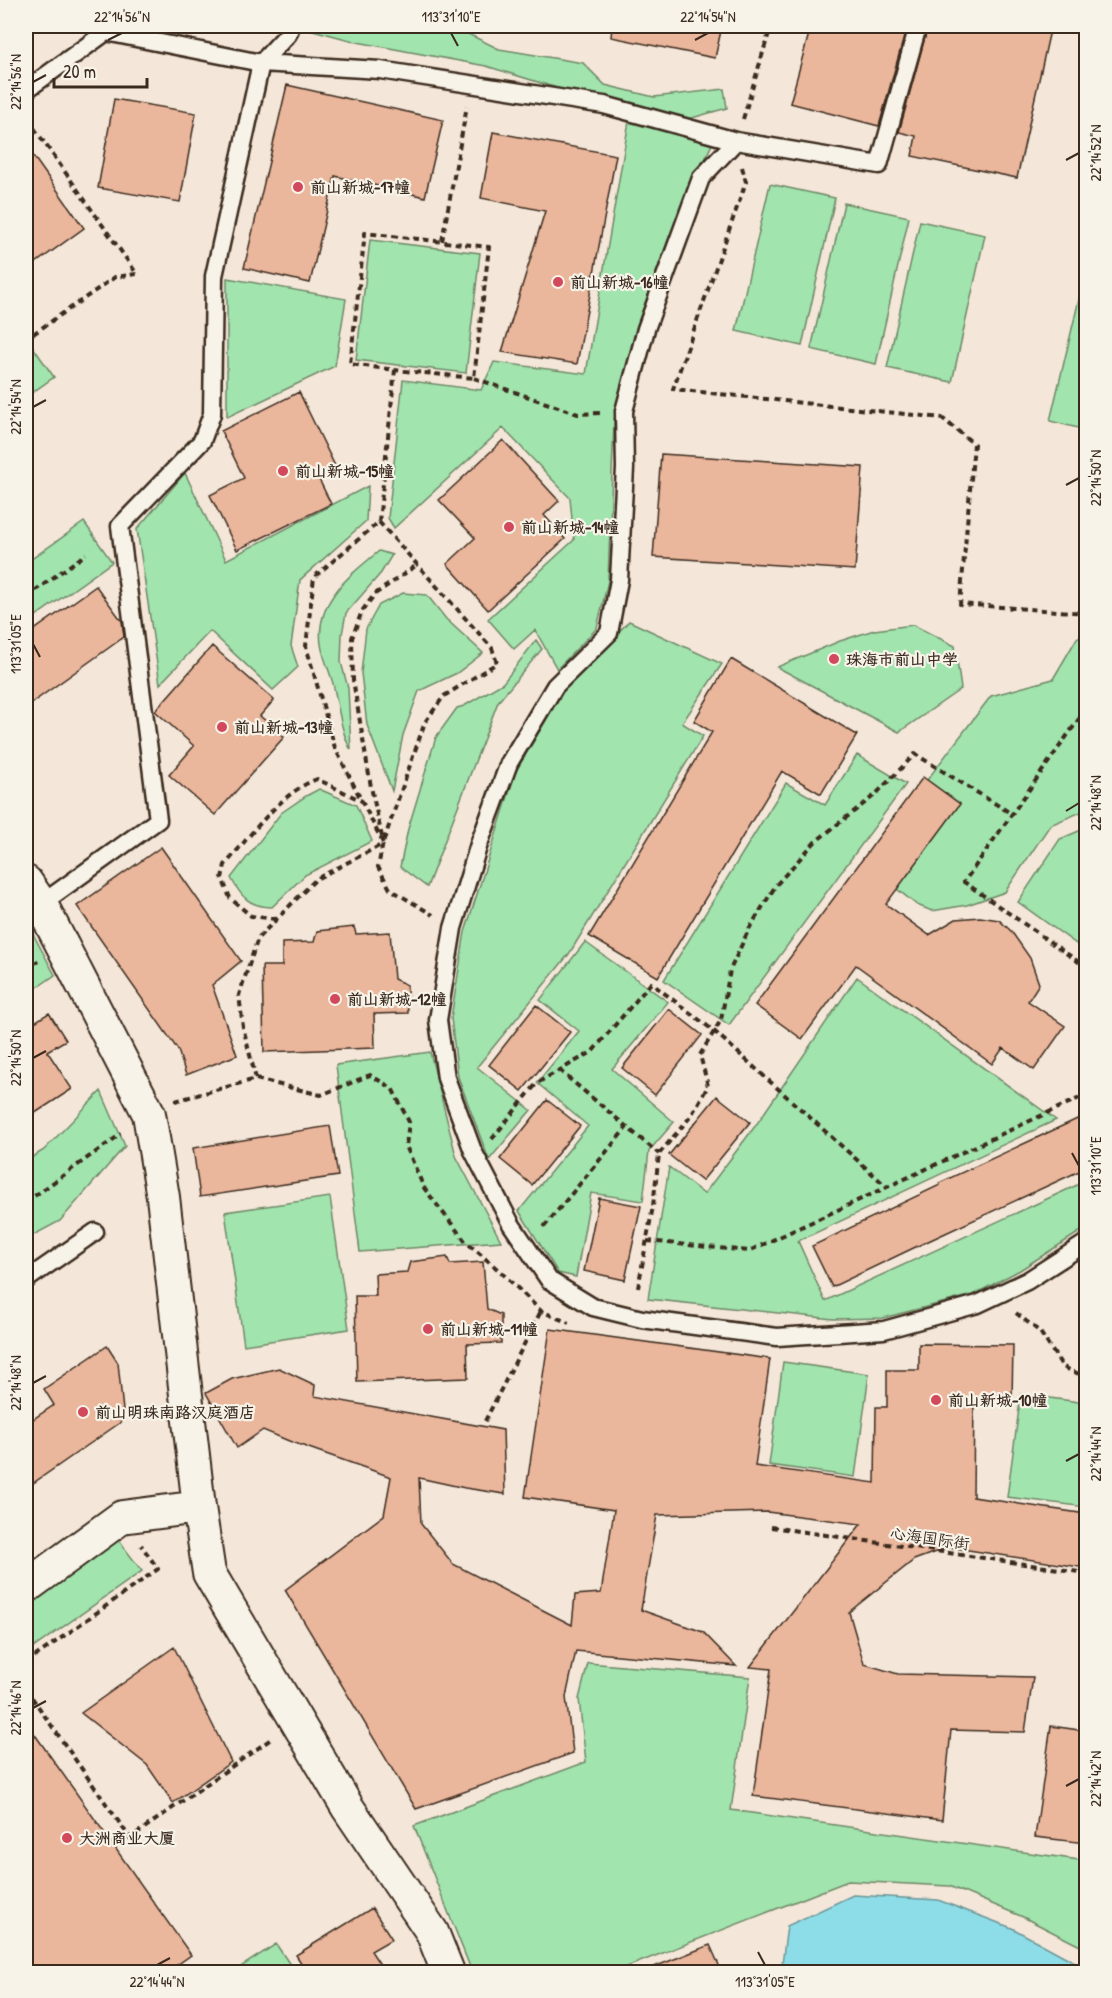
<svg xmlns="http://www.w3.org/2000/svg" width="1112" height="1998" font-family="'Patrick Hand','LXGW WenKai TC',sans-serif">
<style>
.green{fill:#a1e4ae;stroke:#6e8766;stroke-width:1.5}
.water{fill:#8ddde8;stroke:#6c9597;stroke-width:1.5}
.building{fill:#eab69c;stroke:#3b2a1e;stroke-width:1.5}
.lines{fill:none;stroke-linecap:round;stroke-linejoin:round}
.service-casing{stroke:#3b2a1e;stroke-width:21}
.minor-casing{stroke:#3b2a1e;stroke-width:36}
.path{stroke:#3b2a1e;stroke-width:4;stroke-dasharray:6 4.5;stroke-linecap:butt}
.service{stroke:#f7f3e8;stroke-width:16}
.minor{stroke:#f7f3e8;stroke-width:32}
.ticks{fill:none;stroke:#3b2a1e;stroke-width:2}
.poi-dot{fill:#d1495b;stroke:#f7f3e8;stroke-width:2}
.labels{text-anchor:middle;stroke-width:4.5;stroke-linejoin:round;paint-order:stroke}
.poi-label{font-size:16px;font-weight:bold;fill:#3b2a1e;stroke:#f7f3e8;text-anchor:start}
.street-label{font-size:16px;fill:#3b2a1e;stroke:#f7f3e8}
.neatline{fill:none;stroke:#3b2a1e;stroke-width:2}
.ticks-label{font-size:15px;text-anchor:middle;fill:#3b2a1e}
</style>
<rect width="100%" height="100%" fill="#f4e7d9"/>
<filter id="ink" filterUnits="userSpaceOnUse"><feTurbulence type="fractalNoise" baseFrequency=".0167" numOctaves="2"/><feDisplacementMap in="SourceGraphic" scale="12" xChannelSelector="R" yChannelSelector="G"/><feConvolveMatrix kernelMatrix="1 2 1 2 8 2 1 2 1" color-interpolation-filters="sRGB"/></filter>
<g filter="url(#ink)">
<!-- green -->
<path class="green" d="M 310,26 L 403,26 L 407,28 L 437,30 L 456,28 L 499,49 L 583,63 L 605,85 L 654,97 L 724,89 L 727,108 L 678,122 L 596,100 L 486,66 L 357,42 L 309,29 Z
M 629,121 L 712,144 L 668,240 L 637,325 L 614,420 L 608,581 L 597,628 L 557,669 L 535,630 L 514,649 L 488,619 L 574,540 L 570,498 L 503,428 L 394,528 L 388,518 L 403,380 L 481,390 L 494,362 L 586,374 Z
M 770,184 L 835,198 L 802,346 L 736,331 Z
M 844,203 L 909,217 L 876,364 L 811,349 Z
M 920,221 L 985,235 L 952,382 L 887,368 Z
M 370,240 L 480,253 L 466,373 L 356,360 Z
M 1086,270 L 1086,430 L 1050,421 Z
M 227,278 L 346,299 L 335,366 L 227,417 Z
M 26,337 L 54,377 L 26,397 Z
M 185,473 L 226,560 L 368,486 L 366,521 L 300,580 L 291,646 L 298,667 L 273,690 L 210,631 L 160,684 L 137,529 Z
M 84,522 L 112,562 L 26,623 L 26,563 Z
M 379,551 L 392,555 L 381,573 L 346,613 L 342,634 L 341,662 L 348,688 L 351,750 C 341,732 339,709 334,688 C 331,673 323,659 321,644 C 315,601 350,575 379,551 Z
M 403,593 L 427,595 L 446,619 L 483,653 L 457,673 L 419,691 L 403,735 L 392,791 L 367,725 L 361,673 L 366,629 L 379,605 Z
M 629,621 L 722,664 L 682,723 L 703,736 L 569,954 L 477,1067 L 531,1110 L 489,1160 L 458,1077 L 451,1018 L 465,932 L 516,771 L 562,692 Z
M 913,625 L 955,646 L 961,689 L 899,732 L 777,667 L 840,641 L 874,630 Z
M 1086,632 L 1086,810 L 1050,825 L 1005,892 L 967,905 L 932,911 L 917,905 L 897,889 L 960,804 L 927,780 L 991,696 L 1053,679 L 1077,638 Z
M 536,640 L 542,649 L 498,702 L 427,887 L 400,867 L 408,829 L 436,737 L 457,708 L 464,706 L 503,683 Z
M 857,755 L 906,784 L 729,1025 L 664,980 L 786,783 L 825,805 Z
M 319,789 L 356,805 L 372,841 L 305,875 L 272,907 C 250,907 241,897 231,878 L 281,813 L 306,796 Z
M 1086,828 L 1086,951 L 1018,902 L 1060,839 Z
M 26,921 L 55,975 L 26,995 Z
M 585,942 L 668,1002 L 612,1069 L 674,1122 L 649,1151 L 643,1201 L 591,1193 L 576,1277 L 558,1273 L 519,1211 L 588,1126 L 537,1083 L 579,1031 L 540,1000 Z
M 857,977 L 1056,1120 L 798,1241 L 825,1301 L 1086,1181 L 1086,1228 L 1020,1270 L 973,1295 L 883,1318 L 833,1319 L 648,1299 L 669,1167 L 704,1194 L 756,1125 Z
M 430,1052 L 456,1156 L 501,1241 L 360,1252 L 336,1065 Z
M 101,1091 L 125,1146 L 60,1221 L 26,1239 L 26,1161 L 44,1150 Z
M 330,1197 L 349,1329 L 244,1345 L 225,1212 Z
M 783,1362 L 869,1374 L 855,1477 L 769,1465 Z
M 1021,1394 L 1086,1403 L 1086,1507 L 1007,1497 Z
M 116,1537 L 142,1571 L 26,1653 L 26,1602 Z
M 588,1663 L 750,1677 L 731,1810 L 1086,1861 L 1086,1949 L 1023,1917 L 949,1886 L 848,1881 L 614,1972 L 472,1972 L 414,1826 L 586,1762 L 579,1699 Z
M 276,1944 L 295,1972 L 233,1972 Z"/>
<!-- water -->
<path class="water" d="M 853,1895 L 938,1900 L 1012,1928 L 1086,1968 L 1086,1972 L 781,1972 L 787,1926 Z"/>
<!-- building -->
<path class="building" d="M 612,26 L 722,26 L 715,58 L 611,37 Z
M 811,26 L 907,26 L 879,126 L 790,103 Z
M 928,26 L 1051,26 L 1017,178 L 912,156 L 916,136 L 899,132 Z
M 287,85 L 443,120 L 425,197 L 335,176 L 310,283 L 244,268 Z
M 114,99 L 196,113 L 180,202 L 98,188 Z
M 493,132 L 616,155 L 577,364 L 502,352 L 545,211 L 481,198 Z
M 26,146 L 84,228 L 26,270 Z
M 299,392 L 335,466 L 317,475 L 331,504 L 237,550 L 210,495 L 244,478 L 221,431 Z
M 503,440 L 559,501 L 544,515 L 565,539 L 488,610 L 447,564 L 475,538 L 439,500 Z
M 661,454 L 863,467 L 855,570 L 653,557 Z
M 96,586 L 122,621 L 124,637 L 26,707 L 26,636 Z
M 212,646 L 274,700 L 260,716 L 284,737 L 215,815 L 169,775 L 194,746 L 155,711 Z
M 731,659 L 857,735 L 821,794 L 782,771 L 658,977 L 589,936 L 712,732 L 694,721 Z
M 923,777 L 960,804 L 886,904 L 929,935 L 956,919 L 980,917 L 999,920 L 1011,931 L 1030,958 L 1039,984 L 1028,1001 L 1065,1026 L 1034,1070 L 1003,1048 L 992,1064 L 856,965 L 802,1039 L 755,1005 Z
M 161,847 L 241,961 L 212,985 L 237,1055 L 186,1075 L 178,1050 L 77,906 Z
M 354,927 L 356,934 L 390,932 L 394,979 L 407,985 L 408,1013 L 374,1014 L 375,1048 L 264,1052 L 262,966 L 282,966 L 282,943 L 314,942 L 317,931 Z
M 536,1005 L 570,1032 L 522,1091 L 489,1065 Z
M 669,1009 L 702,1035 L 655,1095 L 622,1068 Z
M 49,1013 L 66,1040 L 47,1051 L 72,1089 L 26,1119 L 26,1017 L 30,1025 Z
M 717,1096 L 750,1122 L 702,1181 L 669,1155 Z
M 547,1100 L 580,1126 L 532,1185 L 500,1159 Z
M 1086,1115 L 1086,1168 L 924,1243 L 832,1287 L 812,1246 L 940,1185 L 939,1183 Z
M 330,1126 L 338,1176 L 200,1197 L 193,1148 Z
M 599,1198 L 641,1206 L 625,1280 L 584,1271 Z
M 447,1257 L 450,1264 L 483,1262 L 487,1309 L 501,1315 L 501,1343 L 467,1344 L 468,1378 L 357,1382 L 355,1296 L 376,1296 L 375,1274 L 407,1272 L 410,1262 Z
M 550,1329 L 770,1359 L 755,1466 L 875,1483 L 876,1407 L 887,1407 L 887,1370 L 919,1370 L 919,1344 L 1013,1345 L 1012,1400 L 974,1399 L 973,1497 L 1086,1514 L 1086,1568 L 949,1547 L 914,1560 L 849,1612 L 864,1664 L 898,1674 L 1033,1677 L 1025,1732 L 951,1730 L 942,1820 L 753,1796 L 771,1669 L 750,1667 L 861,1524 L 767,1512 L 657,1515 L 641,1610 L 703,1632 L 736,1666 L 576,1651 L 566,1697 L 573,1753 L 416,1809 L 285,1590 L 384,1515 L 391,1477 L 289,1441 L 263,1430 L 237,1448 L 206,1393 L 232,1379 L 279,1368 L 315,1385 L 314,1396 L 503,1430 L 505,1494 L 465,1488 L 419,1478 L 421,1524 L 453,1564 L 572,1625 L 575,1595 L 601,1593 L 614,1510 L 525,1497 Z
M 107,1346 L 118,1363 L 124,1420 L 26,1488 L 26,1424 L 54,1405 L 44,1389 Z
M 174,1647 L 231,1762 L 173,1803 L 147,1765 L 81,1713 Z
M 26,1722 L 191,1955 L 167,1972 L 26,1972 Z
M 1051,1726 L 1086,1731 L 1086,1843 L 1035,1837 Z
M 372,1908 L 392,1939 L 371,1951 L 385,1972 L 307,1972 L 296,1955 Z
M 710,1945 L 722,1972 L 644,1972 L 644,1971 Z"/>
<g class="lines">
<defs>
<path id="service" d="M 291,26 L 288,34 L 261,63 L 380,70 L 604,105 L 736,141
M 918,26 L 879,165 L 736,141 L 701,178 L 646,329 L 624,411 L 625,468 L 619,580 L 609,633 L 555,686 L 509,763 L 479,844 L 453,928 L 438,1020 L 446,1078 L 473,1151 L 511,1224 L 549,1280 L 593,1307 L 642,1319 L 777,1337 L 884,1330 L 978,1304 L 1027,1281 L 1086,1243
M 26,90 L 106,32 L 261,63 L 214,276 L 212,414 L 202,441 L 120,526 L 158,820 L 41,904
M 26,1280 L 95,1232"/>
<path id="minor" d="M 26,882 L 41,904 L 149,1114 L 163,1197 L 199,1507 L 209,1573 L 348,1808 L 432,1932 L 448,1972
M 26,1587 L 122,1517 L 199,1507"/>
</defs>
<!-- service casing -->
<use href="#service" class="service-casing"/>
<!-- minor casing -->
<use href="#minor" class="minor-casing"/>
<!-- path -->
<path class="path" d="M 743,119 L 771,26
M 26,134 L 34,128 L 137,274 L 115,277 L 26,339
M 742,167 L 746,182 L 673,389 L 942,418 L 974,444 L 960,604 L 1086,613
M 442,241 L 467,106
M 474,378 L 578,414 L 602,413
M 379,522 L 492,648 L 497,663 L 444,696 L 425,722 L 383,843 L 378,867 L 390,889 L 433,915
M 26,597 L 86,554
M 1086,709 L 964,882 L 1086,967
M 382,837 L 371,787 L 353,680 L 352,638 L 362,611 L 375,594 L 417,565
M 383,843 L 335,748 L 306,646 L 314,577 L 379,522 L 395,370 L 350,364 L 365,233 L 489,247 L 474,378 L 395,370
M 276,919 L 251,916 L 230,898 L 222,878 L 225,865 C 251,835 280,793 317,779 L 362,801
M 26,969 L 38,961
M 559,1070 L 659,1154
M 256,1079 L 243,1027 L 239,995 L 258,938 L 316,879 L 383,844
M 175,1101 L 256,1079 L 321,1095 L 370,1075 L 392,1088 L 409,1122 L 406,1146 L 424,1188 L 465,1241 L 501,1272 L 541,1311 L 569,1323
M 492,1139 L 537,1083 L 592,1052 L 651,983 L 714,1031 L 887,1187
M 26,1202 L 121,1134
M 544,1227 L 627,1127
M 647,1241 L 749,1251 L 1086,1095
M 638,1288 L 653,1206 L 659,1154 L 691,1116 L 708,1086 L 700,1055 L 721,1020 L 730,970 L 749,929 L 776,885 L 815,842 L 875,795 L 915,754 L 1012,814
M 1016,1313 L 1040,1332 L 1063,1367 L 1086,1377
M 485,1421 L 541,1311
M 771,1527 L 1086,1573
M 26,1663 L 158,1569 L 141,1545
M 26,1689 L 130,1838 L 271,1739"/>
<!-- service -->
<use href="#service" class="service"/>
<!-- minor -->
<use href="#minor" class="minor"/>
</g>
</g>
<!-- ticks -->
<path class="ticks" d="M 451,33 L 458,46M 108,40 L 122,33M 695,40 L 708,33M 33,82 L 46,75M 1066,160 L 1079,153M 33,407 L 46,400M 1066,485 L 1079,478M 33,644 L 40,657M 1066,811 L 1079,803M 33,1058 L 46,1051M 1072,1153 L 1079,1166M 33,1383 L 46,1376M 1066,1461 L 1079,1454M 33,1708 L 46,1701M 1066,1786 L 1079,1779M 758,1952 L 765,1965M 157,1965 L 170,1958"/>
<!-- markers -->
<g class="poi-dot">
<circle cx="298" cy="187" r="6"/>
<circle cx="558" cy="282" r="6"/>
<circle cx="283" cy="471" r="6"/>
<circle cx="509" cy="527" r="6"/>
<circle cx="834" cy="659" r="6"/>
<circle cx="222" cy="727" r="6"/>
<circle cx="335" cy="999" r="6"/>
<circle cx="428" cy="1329" r="6"/>
<circle cx="936" cy="1400" r="6"/>
<circle cx="83" cy="1412" r="6"/>
<circle cx="67" cy="1838" r="6"/>
</g>
<g class="labels">
<!-- poi labels -->
<g class="poi-label">
<text x="310" y="193">前山新城-17幢</text>
<text x="570" y="288">前山新城-16幢</text>
<text x="295" y="477">前山新城-15幢</text>
<text x="521" y="533">前山新城-14幢</text>
<text x="846" y="665">珠海市前山中学</text>
<text x="234" y="733">前山新城-13幢</text>
<text x="347" y="1005">前山新城-12幢</text>
<text x="440" y="1335">前山新城-11幢</text>
<text x="948" y="1406">前山新城-10幢</text>
<text x="95" y="1418">前山明珠南路汉庭酒店</text>
<text x="79" y="1844">大洲商业大厦</text>
</g>
<!-- street labels -->
<g class="street-label">
<text transform="translate(930 1538) rotate(8)" y="6">心海国际街</text>
</g>
</g>
<!-- margin -->
<rect width="1112" height="1998" fill="none" stroke="#f7f3e8" stroke-width="66"/>
<!-- scale -->
<path d="M54 78v9h93v-9" fill="none" stroke="#3b2a1e" stroke-width="3"/>
<text x="63" y="78" font-size="18" fill="#3b2a1e" stroke="#f7f3e8" stroke-width="4.5" paint-order="stroke">20 m</text>
<rect x="33" y="33" width="1046" height="1932" class="neatline"/>
<g class="ticks-label">
<text x="122" y="22">22°14'56"N</text>
<text x="451" y="22">113°31'10"E</text>
<text x="708" y="22">22°14'54"N</text>
<text transform="translate(16 82) rotate(-90)" y="5">22°14'56"N</text>
<text transform="translate(1096 153) rotate(-90)" y="5">22°14'52"N</text>
<text transform="translate(16 407) rotate(-90)" y="5">22°14'54"N</text>
<text transform="translate(1096 478) rotate(-90)" y="5">22°14'50"N</text>
<text transform="translate(16 644) rotate(-90)" y="5">113°31'05"E</text>
<text transform="translate(1096 803) rotate(-90)" y="5">22°14'48"N</text>
<text transform="translate(16 1058) rotate(-90)" y="5">22°14'50"N</text>
<text transform="translate(1096 1166) rotate(-90)" y="5">113°31'10"E</text>
<text transform="translate(16 1383) rotate(-90)" y="5">22°14'48"N</text>
<text transform="translate(1096 1454) rotate(-90)" y="5">22°14'44"N</text>
<text transform="translate(16 1708) rotate(-90)" y="5">22°14'46"N</text>
<text transform="translate(1096 1779) rotate(-90)" y="5">22°14'42"N</text>
<text x="157" y="1987">22°14'44"N</text>
<text x="765" y="1987">113°31'05"E</text>
</g>
</svg>
